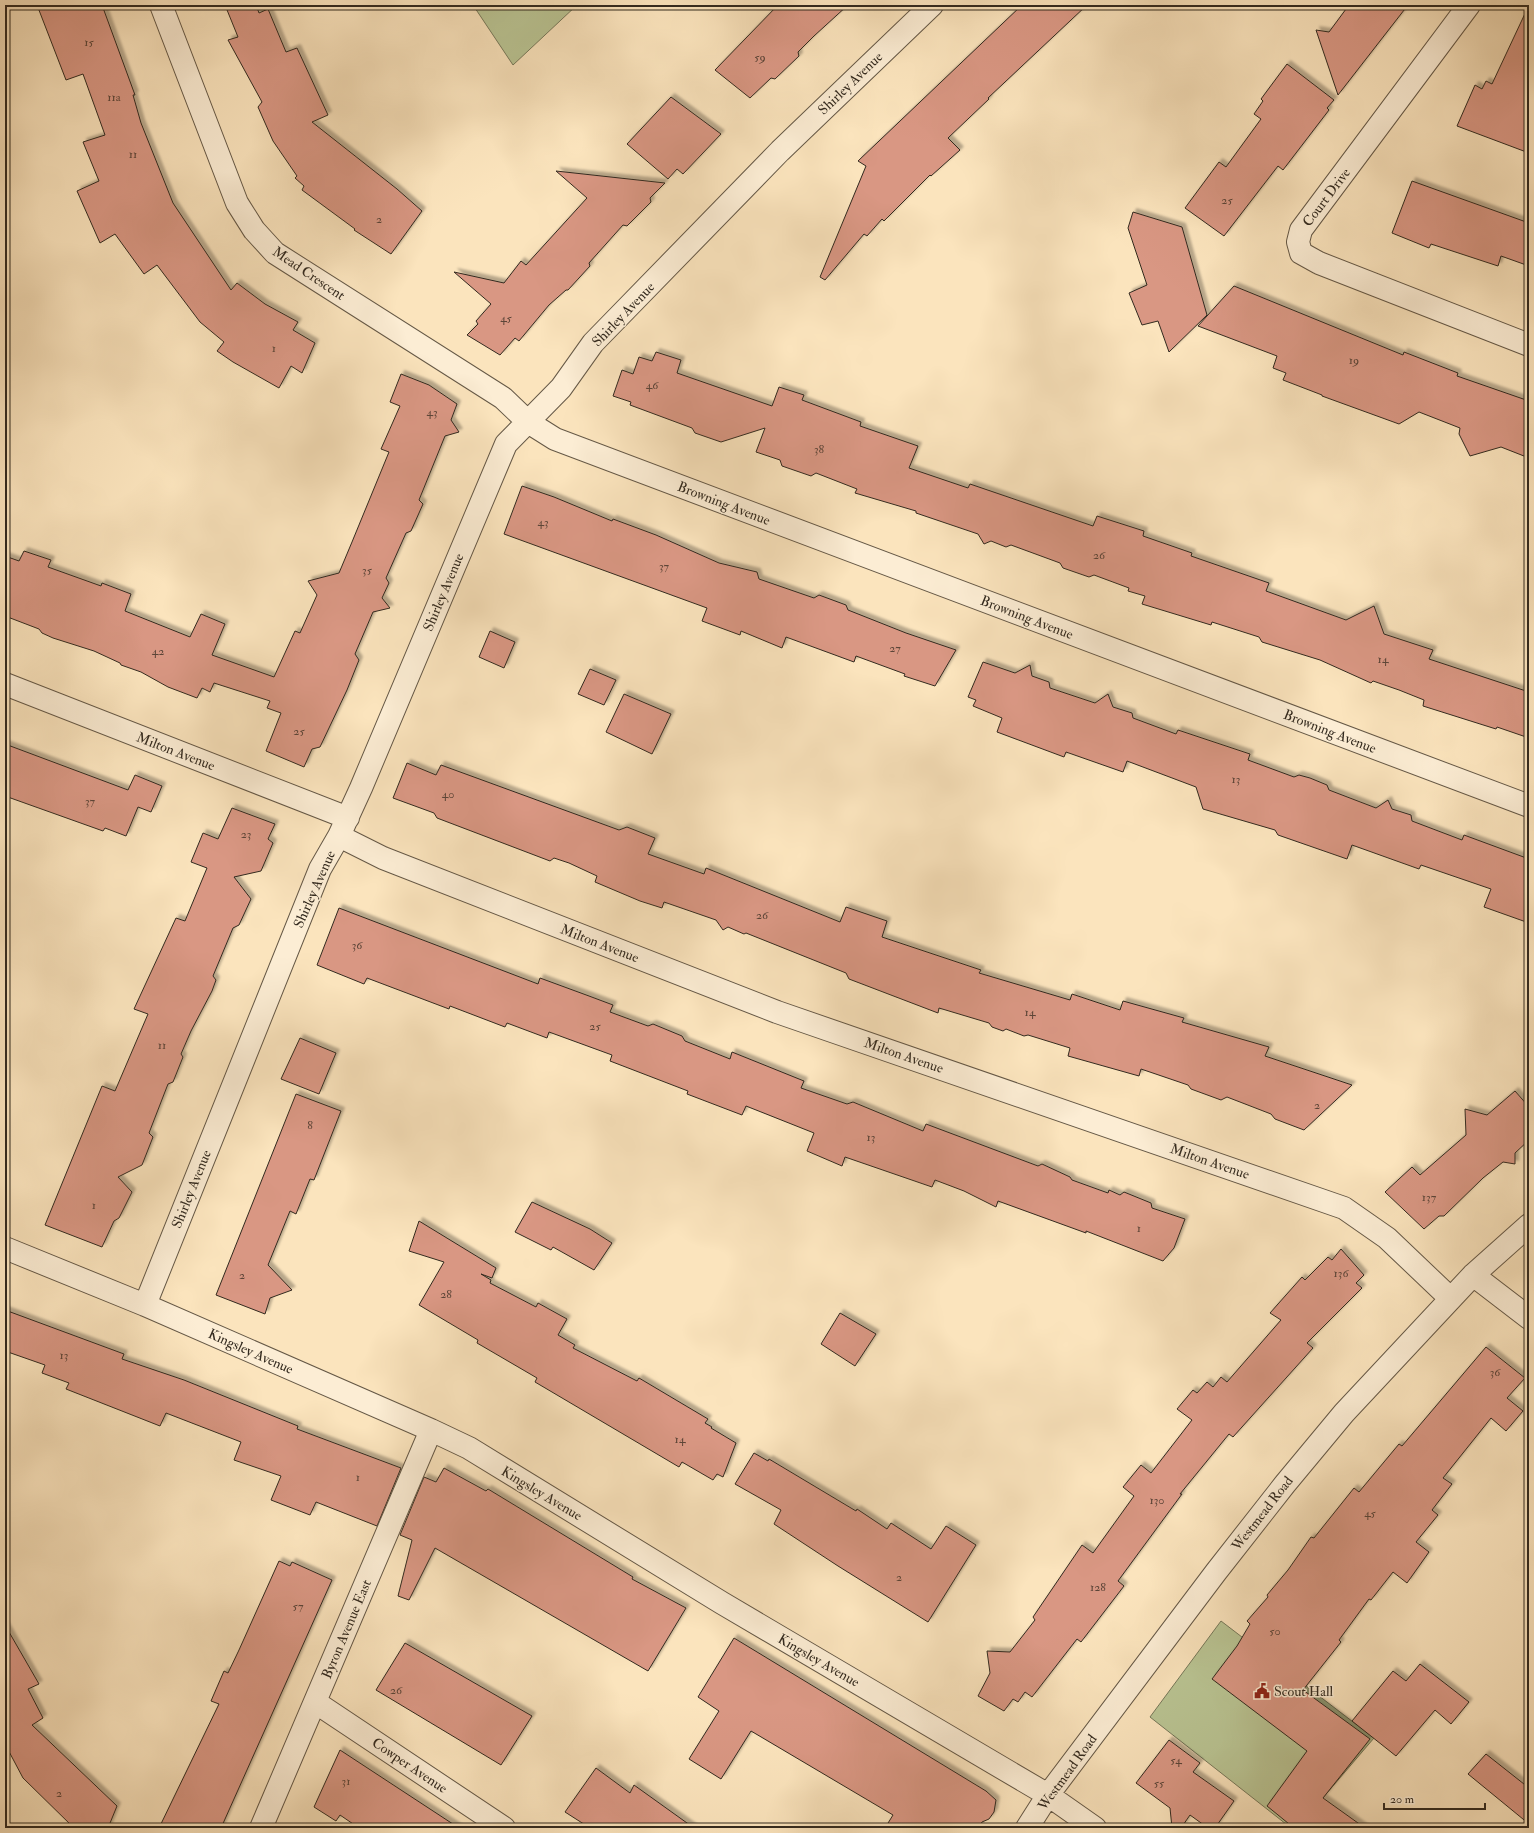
<svg xmlns="http://www.w3.org/2000/svg" width="1534" height="1833" font-family="'IM FELL Double Pica',serif">
<style>
.green{fill:#bac594;stroke:#76785a}
.building{fill:#d99783;stroke:#332a1f;filter:url(#shadow)}
.lines{fill:none;stroke-linecap:round;stroke-linejoin:round}
.minor-casing{stroke:#655846;stroke-width:24}
.minor{stroke:#fcedd4;stroke-width:22}
.labels{text-anchor:middle;stroke-width:3;stroke-linejoin:round;paint-order:stroke}
.number-label{font-size:12px;fill:#5c4538}
.street-label{font-size:14px;fill:#332a1f;stroke:#fcedd4}
.poi-label{font-size:14px;fill:#332a1f;stroke:#fcedd4;text-anchor:start}
</style>
<defs>
<filter id="shadow"><feDropShadow dx="3.5" dy="-3.5" stdDeviation="1" flood-color="#0004"/></filter>
</defs>
<rect width="100%" height="100%" fill="#fbe4bd"/>
<filter id="stains"><feTurbulence type="fractalNoise" baseFrequency=".005" numOctaves="4"/><feColorMatrix values="0 0 0 0 .2 0 0 0 0 .09 0 0 0 0 .02 0 0 0 .5 -.17"/></filter>
<radialGradient id="worn" r=".72"><stop offset=".6" stop-color="#630" stop-opacity="0"/><stop offset="1" stop-color="#630" stop-opacity=".3"/></radialGradient>
<!-- green -->
<path class="green" d="M 473,5 L 577,5 L 513,65 Z
M 1221,1621 L 1374,1738 L 1297,1828 L 1291,1828 L 1150,1717 Z"/>
<!-- building -->
<path class="building" d="M 37,5 L 102,5 L 135,95 L 133,95 L 141,123 L 173,203 L 231,290 L 237,283 L 265,304 L 298,322 L 293,330 L 315,343 L 302,373 L 291,366 L 279,388 L 233,362 L 217,351 L 224,342 L 200,322 L 157,265 L 144,274 L 115,234 L 100,243 L 77,191 L 99,181 L 83,142 L 105,135 L 83,74 L 66,80 Z
M 225,5 L 256,5 L 259,13 L 268,9 L 286,52 L 297,48 L 328,115 L 312,122 L 397,189 L 422,211 L 391,254 L 354,230 L 355,229 L 302,190 L 304,186 L 295,178 L 297,176 L 273,141 L 258,107 L 262,102 L 228,40 L 238,37 Z
M 778,5 L 848,5 L 814,36 L 798,52 L 799,56 L 775,79 L 771,78 L 750,98 L 715,70 Z
M 1022,5 L 1087,5 L 988,98 L 989,99 L 948,138 L 960,150 L 931,176 L 930,175 L 884,221 L 882,219 L 867,236 L 864,234 L 825,280 L 820,277 L 866,166 L 858,161 Z
M 1349,5 L 1408,5 L 1338,95 L 1316,30 L 1329,32 Z
M 1529,5 L 1529,153 L 1457,126 L 1475,85 L 1482,89 L 1486,81 L 1492,84 Z
M 1287,64 L 1334,100 L 1327,108 L 1329,110 L 1283,170 L 1278,166 L 1224,236 L 1185,208 L 1219,162 L 1226,167 L 1261,119 L 1254,114 L 1263,101 L 1261,99 Z
M 671,97 L 721,134 L 683,174 L 677,169 L 668,179 L 627,144 Z
M 556,171 L 665,183 L 650,198 L 651,202 L 627,226 L 623,225 L 589,263 L 590,266 L 568,290 L 566,290 L 549,305 L 519,341 L 515,338 L 500,355 L 467,335 L 478,324 L 476,321 L 491,304 L 454,272 L 504,283 L 521,261 L 526,265 L 587,198 Z
M 1412,181 L 1529,223 L 1529,266 L 1501,256 L 1498,266 L 1431,244 L 1429,248 L 1392,233 Z
M 1133,212 L 1182,227 L 1207,315 L 1169,352 L 1158,321 L 1142,325 L 1129,293 L 1147,285 L 1128,228 Z
M 1234,286 L 1403,355 L 1404,352 L 1458,373 L 1457,376 L 1529,401 L 1529,458 L 1501,447 L 1470,456 L 1459,434 L 1460,428 L 1419,412 L 1399,424 L 1322,396 L 1322,395 L 1283,380 L 1286,373 L 1273,368 L 1277,356 L 1198,326 Z
M 656,352 L 681,360 L 677,373 L 772,406 L 779,387 L 804,395 L 802,400 L 861,422 L 860,426 L 918,446 L 909,468 L 968,488 L 970,484 L 1093,526 L 1097,516 L 1144,531 L 1143,536 L 1192,553 L 1191,556 L 1269,583 L 1266,591 L 1346,620 L 1374,606 L 1384,634 L 1433,650 L 1429,659 L 1529,692 L 1529,738 L 1497,727 L 1496,729 L 1423,706 L 1424,700 L 1399,690 L 1373,681 L 1371,683 L 1320,660 L 1262,642 L 1259,637 L 1212,622 L 1211,625 L 1142,604 L 1145,596 L 1128,591 L 1129,588 L 1094,575 L 1089,577 L 1063,568 L 1060,563 L 1011,545 L 1006,547 L 991,541 L 984,544 L 978,534 L 916,513 L 916,511 L 855,493 L 857,489 L 816,473 L 811,476 L 782,466 L 780,460 L 756,452 L 765,428 L 721,442 L 695,433 L 692,428 L 630,405 L 631,402 L 613,396 L 622,370 L 633,374 L 639,357 L 652,361 Z
M 401,374 L 429,385 L 457,404 L 451,420 L 459,432 L 445,436 L 419,500 L 423,504 L 411,531 L 406,533 L 386,578 L 389,583 L 382,598 L 390,608 L 373,612 L 355,654 L 359,660 L 347,690 L 320,747 L 312,749 L 304,767 L 266,751 L 281,713 L 267,708 L 270,701 L 214,683 L 210,692 L 202,688 L 197,698 L 168,687 L 141,672 L 121,665 L 120,663 L 94,651 L 53,638 L 42,633 L 39,629 L 5,616 L 5,556 L 19,561 L 24,551 L 51,560 L 48,567 L 101,586 L 102,583 L 131,594 L 125,611 L 190,637 L 201,614 L 225,624 L 212,655 L 274,677 L 295,631 L 300,633 L 317,595 L 308,581 L 339,573 L 352,542 L 389,452 L 381,449 L 400,406 L 390,402 Z
M 522,486 L 554,497 L 612,521 L 613,519 L 656,535 L 719,563 L 757,572 L 759,579 L 814,598 L 819,595 L 846,605 L 848,610 L 906,633 L 956,650 L 935,686 L 904,676 L 905,674 L 856,656 L 854,662 L 786,637 L 782,648 L 741,631 L 740,635 L 702,621 L 707,608 L 504,534 Z
M 490,631 L 515,642 L 504,668 L 479,657 Z
M 983,662 L 1015,673 L 1030,665 L 1032,676 L 1049,682 L 1050,688 L 1095,703 L 1108,694 L 1113,707 L 1132,713 L 1133,718 L 1176,734 L 1178,730 L 1250,754 L 1248,760 L 1294,777 L 1299,775 L 1310,778 L 1327,785 L 1329,790 L 1376,808 L 1388,800 L 1392,809 L 1411,815 L 1412,821 L 1462,840 L 1464,835 L 1529,859 L 1529,923 L 1484,907 L 1491,889 L 1421,865 L 1419,869 L 1352,845 L 1347,859 L 1278,835 L 1275,830 L 1203,809 L 1196,787 L 1127,761 L 1123,772 L 1066,752 L 1064,757 L 997,732 L 1002,718 L 973,706 L 976,700 L 968,697 Z
M 590,669 L 616,680 L 604,705 L 578,694 Z
M 624,694 L 671,714 L 652,754 L 606,732 Z
M 5,744 L 128,790 L 135,775 L 162,786 L 151,812 L 138,807 L 126,836 L 105,828 L 103,831 L 5,796 Z
M 407,763 L 436,775 L 441,765 L 619,830 L 627,827 L 655,838 L 648,854 L 704,874 L 706,868 L 840,922 L 846,907 L 887,921 L 882,937 L 981,970 L 979,973 L 1070,1000 L 1072,994 L 1120,1010 L 1123,1001 L 1184,1018 L 1182,1022 L 1269,1047 L 1265,1056 L 1352,1085 L 1304,1130 L 1275,1119 L 1271,1114 L 1227,1097 L 1221,1100 L 1191,1089 L 1188,1085 L 1141,1069 L 1139,1076 L 1068,1056 L 1070,1048 L 1028,1035 L 1024,1036 L 1006,1029 L 1003,1031 L 992,1027 L 989,1023 L 939,1008 L 938,1013 L 849,979 L 846,973 L 746,933 L 744,934 L 728,927 L 723,930 L 716,920 L 664,902 L 662,908 L 640,901 L 595,882 L 597,876 L 569,863 L 554,858 L 550,861 L 437,818 L 434,813 L 393,798 Z
M 232,808 L 275,824 L 268,839 L 273,843 L 261,871 L 234,877 L 251,899 L 239,925 L 233,928 L 213,976 L 216,980 L 212,991 L 191,1031 L 181,1054 L 183,1057 L 173,1082 L 168,1084 L 149,1133 L 153,1137 L 142,1165 L 118,1177 L 132,1192 L 119,1218 L 114,1221 L 102,1247 L 45,1225 L 102,1086 L 115,1091 L 148,1014 L 134,1009 L 176,918 L 185,921 L 207,868 L 191,862 L 203,833 L 218,839 Z
M 339,908 L 538,984 L 540,978 L 589,996 L 613,1005 L 610,1012 L 648,1026 L 653,1024 L 682,1036 L 685,1041 L 730,1059 L 732,1052 L 804,1081 L 801,1088 L 847,1104 L 853,1102 L 923,1131 L 926,1124 L 1038,1166 L 1042,1164 L 1070,1177 L 1072,1180 L 1108,1193 L 1109,1190 L 1120,1195 L 1124,1192 L 1151,1203 L 1152,1208 L 1185,1219 L 1174,1248 L 1163,1261 L 1086,1231 L 1086,1233 L 998,1201 L 996,1207 L 964,1191 L 935,1180 L 932,1187 L 845,1157 L 842,1166 L 807,1151 L 814,1133 L 746,1106 L 742,1115 L 687,1094 L 688,1091 L 610,1061 L 612,1055 L 549,1032 L 547,1038 L 507,1023 L 505,1027 L 450,1006 L 449,1009 L 367,978 L 364,984 L 317,965 Z
M 300,1038 L 336,1053 L 319,1094 L 281,1079 Z
M 1515,1091 L 1529,1107 L 1529,1140 L 1515,1153 L 1515,1164 L 1503,1162 L 1483,1178 L 1444,1216 L 1439,1216 L 1424,1229 L 1385,1192 L 1412,1167 L 1420,1175 L 1466,1135 L 1465,1109 L 1487,1115 Z
M 296,1094 L 341,1111 L 314,1180 L 310,1179 L 296,1214 L 290,1211 L 268,1265 L 292,1290 L 270,1298 L 265,1314 L 216,1295 Z
M 532,1202 L 590,1229 L 612,1243 L 594,1270 L 553,1247 L 551,1250 L 515,1232 Z
M 419,1221 L 496,1268 L 492,1278 L 481,1274 L 491,1280 L 490,1283 L 536,1307 L 538,1303 L 567,1319 L 558,1335 L 575,1345 L 573,1348 L 637,1381 L 639,1378 L 708,1419 L 705,1423 L 712,1427 L 711,1428 L 736,1443 L 723,1477 L 717,1474 L 713,1480 L 682,1462 L 679,1467 L 535,1382 L 537,1378 L 477,1343 L 478,1340 L 419,1305 L 444,1262 L 409,1251 Z
M 1341,1249 L 1364,1275 L 1356,1283 L 1362,1288 L 1307,1343 L 1313,1348 L 1233,1437 L 1229,1434 L 1180,1494 L 1182,1494 L 1118,1581 L 1124,1586 L 1081,1642 L 1077,1639 L 1032,1697 L 1025,1692 L 1018,1702 L 1013,1699 L 1004,1711 L 978,1696 L 990,1673 L 987,1651 L 1010,1652 L 1035,1620 L 1033,1617 L 1082,1545 L 1093,1553 L 1134,1496 L 1123,1487 L 1141,1465 L 1151,1473 L 1192,1420 L 1177,1409 L 1193,1390 L 1197,1393 L 1207,1382 L 1213,1387 L 1221,1377 L 1227,1382 L 1281,1320 L 1270,1313 L 1302,1277 L 1305,1280 L 1328,1257 L 1332,1260 Z
M 5,1310 L 124,1354 L 122,1359 L 184,1380 L 298,1426 L 297,1429 L 401,1468 L 377,1526 L 316,1502 L 310,1515 L 271,1500 L 281,1476 L 234,1460 L 241,1442 L 166,1413 L 160,1426 L 66,1389 L 69,1383 L 42,1373 L 45,1365 L 5,1351 Z
M 840,1313 L 876,1334 L 855,1366 L 821,1344 Z
M 1486,1347 L 1525,1378 L 1507,1398 L 1523,1411 L 1506,1431 L 1491,1418 L 1443,1478 L 1452,1484 L 1432,1510 L 1438,1515 L 1416,1542 L 1429,1552 L 1407,1583 L 1393,1572 L 1371,1600 L 1369,1599 L 1339,1640 L 1341,1642 L 1303,1690 L 1370,1739 L 1323,1798 L 1365,1828 L 1294,1828 L 1267,1806 L 1307,1751 L 1212,1679 L 1237,1646 L 1250,1624 L 1247,1621 L 1268,1597 L 1267,1595 L 1288,1570 L 1311,1537 L 1314,1538 L 1354,1488 L 1359,1492 L 1399,1444 L 1402,1446 Z
M 754,1453 L 768,1461 L 769,1459 L 856,1511 L 857,1509 L 887,1529 L 891,1523 L 931,1549 L 946,1526 L 976,1545 L 928,1622 L 838,1566 L 774,1524 L 781,1510 L 735,1484 Z
M 444,1468 L 486,1491 L 488,1489 L 633,1577 L 632,1579 L 686,1608 L 648,1671 L 435,1548 L 409,1600 L 398,1596 L 412,1540 L 400,1535 L 424,1477 L 436,1482 Z
M 279,1561 L 290,1566 L 292,1562 L 332,1580 L 221,1828 L 159,1828 L 219,1704 L 211,1701 L 224,1671 L 228,1673 L 239,1650 Z
M 5,1625 L 39,1684 L 28,1689 L 43,1718 L 32,1725 L 117,1806 L 108,1828 L 74,1828 L 23,1778 L 5,1744 Z
M 734,1638 L 986,1791 L 996,1800 L 994,1812 L 989,1819 L 982,1822 L 978,1828 L 885,1828 L 893,1815 L 751,1731 L 721,1779 L 689,1759 L 719,1711 L 698,1697 Z
M 405,1643 L 532,1716 L 501,1765 L 376,1690 Z
M 1420,1664 L 1469,1702 L 1451,1724 L 1435,1710 L 1396,1756 L 1352,1721 L 1393,1671 L 1406,1681 Z
M 1169,1740 L 1200,1763 L 1193,1772 L 1234,1801 L 1215,1828 L 1208,1828 L 1190,1815 L 1181,1828 L 1172,1828 L 1170,1808 L 1136,1783 Z
M 340,1750 L 459,1828 L 359,1828 L 340,1815 L 336,1821 L 314,1807 Z
M 1486,1754 L 1529,1788 L 1529,1824 L 1468,1774 Z
M 596,1768 L 630,1793 L 634,1785 L 694,1828 L 590,1828 L 565,1812 Z"/>
<g class="lines">
<defs>
<path id="minor" d="M 161,5 L 237,203 L 254,230 L 275,253 L 503,398 L 528,422 L 555,439 L 1529,806
M 1469,5 L 1301,230 L 1298,242 L 1301,253 L 1319,263 L 1529,345
M 5,684 L 348,818
M 339,836 L 383,858 L 777,1012 L 1344,1208 L 1387,1238 L 1450,1298
M 5,1248 L 145,1305 L 431,1430 L 469,1448 L 722,1603 L 1048,1795 L 1095,1828
M 1473,1275 L 1529,1318
M 145,1305 L 320,869 L 339,836 L 361,788 L 506,444 L 561,388 L 593,343 L 780,151 L 932,5
M 315,1702 L 504,1828
M 261,1828 L 431,1430
M 1027,1828 L 1048,1795 L 1216,1572 L 1285,1484 L 1344,1413 L 1473,1275 L 1529,1225"/>
</defs>
<!-- minor casing -->
<use href="#minor" class="minor-casing"/>
<!-- minor -->
<use href="#minor" class="minor"/>
</g>
<!-- icons -->
<defs>
<symbol id="civic-bare" viewBox="-9 -9 18 18"><path d="M-.6-6.5H3V-4.5H.6V-3L4-1V1h2V6H-6V1h2V-1L-.6-3ZM-1.2 2.5V6h2.4V2.5Z" fill="#8f2418" stroke="#fcedd4" stroke-width="2.5" paint-order="stroke"/></symbol>
</defs>
<g fill-rule="evenodd">
<use href="#civic-bare" x="1251" y="1680" width="22" height="22"/>
</g>
<g class="labels">
<!-- number labels -->
<g class="number-label">
<text x="89" y="46">15</text>
<text x="760" y="61">59</text>
<text x="114" y="101">11a</text>
<text x="133" y="158">11</text>
<text x="1227" y="204">25</text>
<text x="379" y="223">2</text>
<text x="506" y="322">45</text>
<text x="274" y="352">1</text>
<text x="1354" y="364">19</text>
<text x="652" y="389">46</text>
<text x="432" y="416">43</text>
<text x="819" y="453">38</text>
<text x="543" y="526">43</text>
<text x="1099" y="559">26</text>
<text x="664" y="570">37</text>
<text x="367" y="574">35</text>
<text x="895" y="652">27</text>
<text x="158" y="655">42</text>
<text x="1383" y="663">14</text>
<text x="299" y="735">25</text>
<text x="1236" y="783">13</text>
<text x="448" y="798">40</text>
<text x="90" y="805">37</text>
<text x="246" y="838">23</text>
<text x="762" y="919">26</text>
<text x="357" y="949">36</text>
<text x="1030" y="1016">14</text>
<text x="595" y="1030">25</text>
<text x="162" y="1049">11</text>
<text x="1317" y="1109">2</text>
<text x="310" y="1129">8</text>
<text x="871" y="1141">13</text>
<text x="1429" y="1201">137</text>
<text x="94" y="1209">1</text>
<text x="1139" y="1232">1</text>
<text x="1341" y="1277">136</text>
<text x="242" y="1279">2</text>
<text x="446" y="1298">28</text>
<text x="64" y="1359">13</text>
<text x="1495" y="1376">36</text>
<text x="680" y="1443">14</text>
<text x="358" y="1481">1</text>
<text x="1157" y="1504">130</text>
<text x="1370" y="1517">45</text>
<text x="899" y="1581">2</text>
<text x="1098" y="1591">128</text>
<text x="298" y="1610">57</text>
<text x="1275" y="1635">50</text>
<text x="396" y="1694">26</text>
<text x="1176" y="1764">54</text>
<text x="346" y="1785">31</text>
<text x="1159" y="1787">55</text>
<text x="59" y="1797">2</text>
</g>
<!-- street labels -->
<g class="street-label">
<text transform="translate(850 83) rotate(-44)" y="5">Shirley Avenue</text>
<text transform="translate(1326 197) rotate(-53)" y="5">Court Drive</text>
<text transform="translate(309 273) rotate(34)" y="5">Mead Crescent</text>
<text transform="translate(623 314) rotate(-46)" y="5">Shirley Avenue</text>
<text transform="translate(724 503) rotate(21)" y="5">Browning Avenue</text>
<text transform="translate(443 592) rotate(-67)" y="5">Shirley Avenue</text>
<text transform="translate(1027 617) rotate(21)" y="5">Browning Avenue</text>
<text transform="translate(1330 731) rotate(21)" y="5">Browning Avenue</text>
<text transform="translate(176 751) rotate(21)" y="5">Milton Avenue</text>
<text transform="translate(314 889) rotate(-66)" y="5">Shirley Avenue</text>
<text transform="translate(600 943) rotate(21)" y="5">Milton Avenue</text>
<text transform="translate(904 1055) rotate(19)" y="5">Milton Avenue</text>
<text transform="translate(1210 1161) rotate(19)" y="5">Milton Avenue</text>
<text transform="translate(191 1189) rotate(-68)" y="5">Shirley Avenue</text>
<text transform="translate(251 1351) rotate(24)" y="5">Kingsley Avenue</text>
<text transform="translate(542 1493) rotate(31)" y="5">Kingsley Avenue</text>
<text transform="translate(1262 1513) rotate(-52)" y="5">Westmead Road</text>
<text transform="translate(346 1629) rotate(-67)" y="5">Byron Avenue East</text>
<text transform="translate(819 1660) rotate(30)" y="5">Kingsley Avenue</text>
<text transform="translate(410 1765) rotate(34)" y="5">Cowper Avenue</text>
<text transform="translate(1067 1772) rotate(-54)" y="5">Westmead Road</text>
</g>
<!-- poi labels -->
<g class="poi-label">
<text x="1274" y="1696">Scout Hall</text>
</g>
</g>
<!-- margin -->
<rect width="1534" height="1833" fill="none" stroke="#fbe4bd" stroke-width="20"/>
<rect x="6" y="6" width="1522" height="1821" fill="none" stroke="#332a1f" stroke-width="2"/>
<rect x="10" y="10" width="1514" height="1813" fill="none" stroke="#332a1f"/>
<!-- scale -->
<path d="M1384 1803v6h101v-6" fill="none" stroke="#332a1f" stroke-width="2"/>
<text x="1390" y="1803" font-size="12" fill="#332a1f" stroke="#fcedd4" stroke-width="3" paint-order="stroke">20 m</text>
<rect width="100%" height="100%" filter="url(#stains)"/>
<rect width="100%" height="100%" fill="url(#worn)"/>
</svg>
